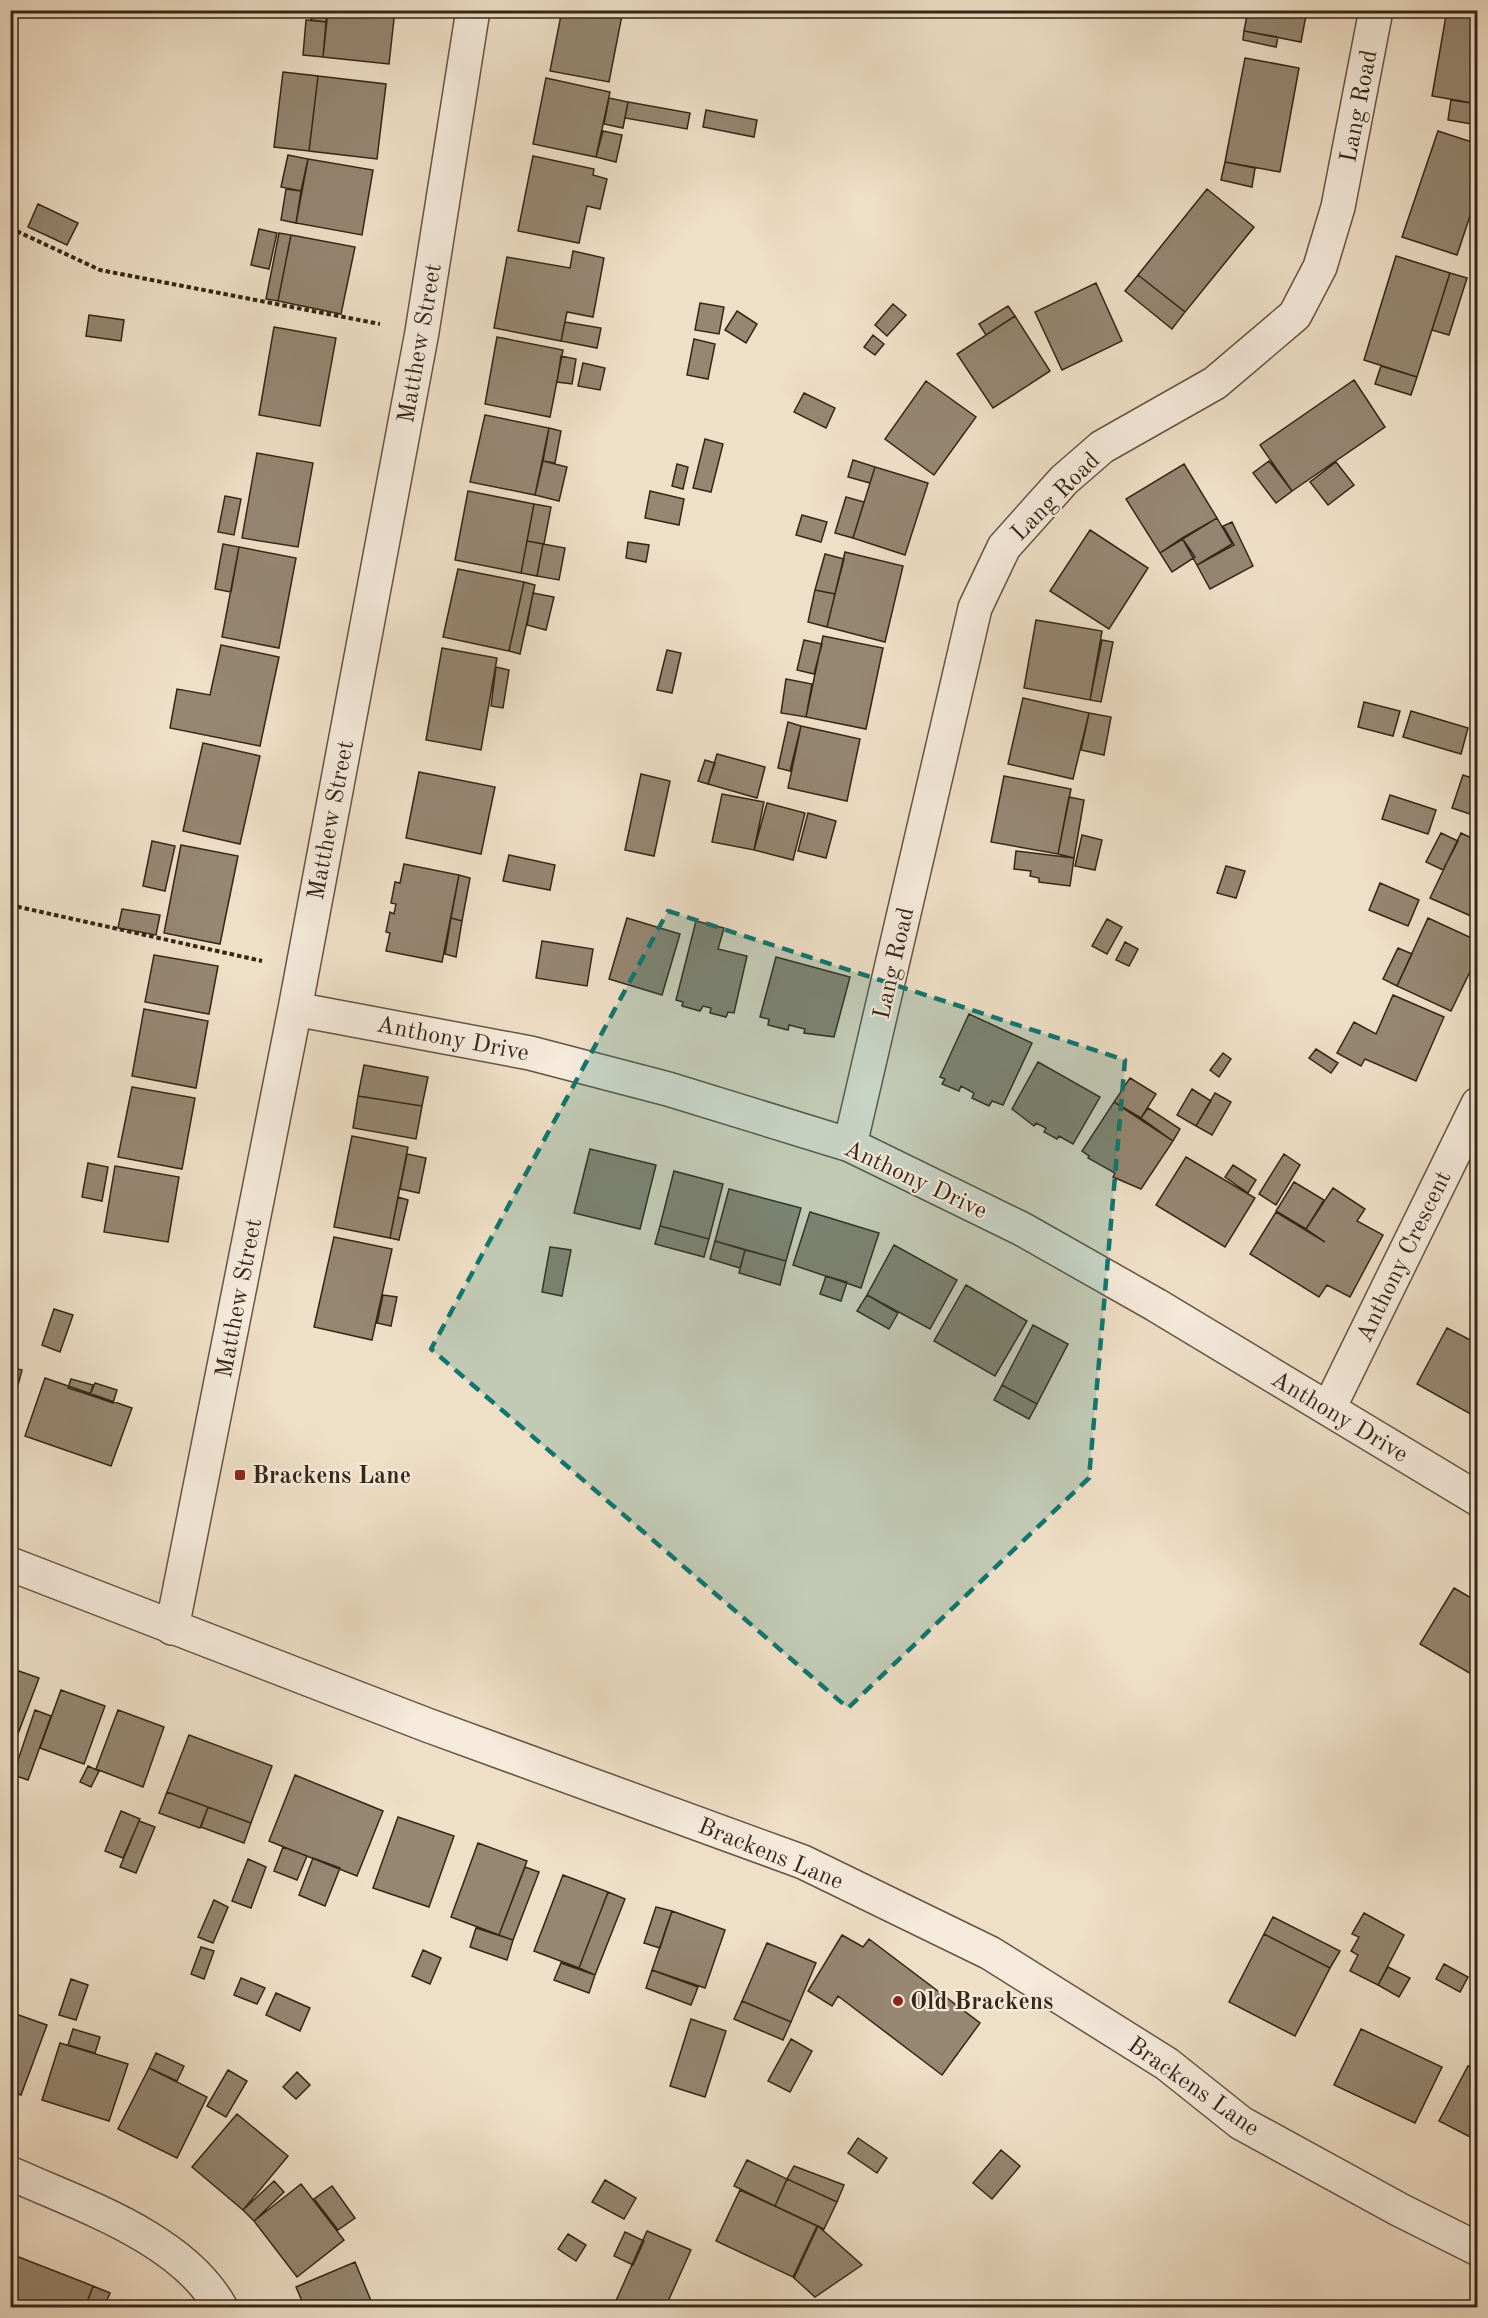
<svg xmlns="http://www.w3.org/2000/svg" width="1488" height="2318" font-family="'Old Standard TT',serif">
<style>
.building{fill:#968672;stroke:#352616;stroke-width:1.5}
.lines{fill:none;stroke-linecap:round;stroke-linejoin:round}
.minor-casing{stroke:#645442;stroke-width:36}
.tertiary-casing{stroke:#645442;stroke-width:36}
.path{stroke:#352616;stroke-width:4;stroke-dasharray:4.5 3;stroke-linecap:butt}
.minor{stroke:#f5eadb;stroke-width:33}
.tertiary{stroke:#f5eadb;stroke-width:33}
.marked{fill:#0f766e;fill-opacity:0.2;stroke:#0f766e;stroke-width:4.5;stroke-dasharray:12 8;stroke-linejoin:round}
.poi-dot{fill:#8f2418;stroke:#f5eadb;stroke-width:2}
.labels{text-anchor:middle;stroke-width:4.5;stroke-linejoin:round;paint-order:stroke}
.street-label{font-size:24px;fill:#352616;stroke:#f5eadb}
.poi-label{font-size:24px;font-weight:bold;fill:#352616;stroke:#f5eadb;text-anchor:start}
</style>
<rect width="100%" height="100%" fill="#efdfc7"/>
<filter id="stains"><feTurbulence type="fractalNoise" baseFrequency=".00333" numOctaves="4"/><feColorMatrix values="0 0 0 0 .2 0 0 0 0 .09 0 0 0 0 .02 0 0 0 .5 -.17"/></filter>
<radialGradient id="worn" r=".72"><stop offset=".6" stop-color="#630" stop-opacity="0"/><stop offset="1" stop-color="#630" stop-opacity=".3"/></radialGradient>
<!-- building -->
<path class="building" d="M 313,10 L 328,10 L 326,22 L 311,20 Z
M 328,10 L 395,10 L 389,64 L 323,57 Z
M 562,10 L 623,10 L 609,82 L 550,71 Z
M 1248,10 L 1307,10 L 1301,42 L 1244,31 Z
M 1447,10 L 1478,10 L 1478,104 L 1432,96 Z
M 306,20 L 326,22 L 323,57 L 303,55 Z
M 1244,31 L 1278,37 L 1276,47 L 1243,40 Z
M 1245,58 L 1299,68 L 1280,172 L 1225,162 Z
M 283,72 L 318,76 L 309,151 L 274,147 Z
M 318,76 L 386,84 L 377,159 L 309,151 Z
M 546,78 L 610,92 L 596,157 L 533,144 Z
M 609,98 L 628,102 L 623,128 L 604,124 Z
M 1451,100 L 1478,104 L 1478,125 L 1448,120 Z
M 628,102 L 690,113 L 687,129 L 625,118 Z
M 706,110 L 757,120 L 754,137 L 703,127 Z
M 603,131 L 622,135 L 616,162 L 596,157 Z
M 1438,131 L 1478,144 L 1478,192 L 1457,255 L 1402,237 Z
M 288,155 L 308,159 L 301,191 L 281,187 Z
M 533,156 L 594,169 L 593,175 L 607,179 L 600,209 L 587,206 L 579,243 L 518,231 Z
M 308,159 L 373,170 L 362,235 L 296,223 Z
M 1225,162 L 1255,168 L 1252,187 L 1221,180 Z
M 286,189 L 301,191 L 296,223 L 281,220 Z
M 1207,189 L 1254,227 L 1185,312 L 1138,275 Z
M 38,204 L 78,223 L 67,245 L 28,227 Z
M 259,229 L 277,233 L 269,269 L 251,265 Z
M 279,233 L 291,235 L 278,301 L 266,299 Z
M 291,235 L 355,247 L 341,314 L 278,301 Z
M 573,251 L 604,258 L 593,317 L 567,312 L 561,341 L 494,328 L 507,257 L 570,268 Z
M 1396,256 L 1450,273 L 1417,377 L 1364,360 Z
M 1450,273 L 1467,278 L 1449,335 L 1432,330 Z
M 1138,275 L 1185,312 L 1172,329 L 1125,291 Z
M 1096,283 L 1122,341 L 1062,370 L 1035,312 Z
M 700,303 L 724,307 L 719,334 L 695,330 Z
M 893,304 L 906,315 L 887,336 L 875,325 Z
M 1008,306 L 1015,316 L 986,335 L 979,324 Z
M 737,311 L 757,324 L 746,343 L 725,330 Z
M 89,315 L 124,320 L 121,341 L 86,336 Z
M 1015,316 L 1050,371 L 993,408 L 957,354 Z
M 565,322 L 601,328 L 597,348 L 561,341 Z
M 274,327 L 336,338 L 320,426 L 259,415 Z
M 873,335 L 884,344 L 875,355 L 864,347 Z
M 497,337 L 563,350 L 550,417 L 485,404 Z
M 694,339 L 715,344 L 708,379 L 687,375 Z
M 561,356 L 576,359 L 572,384 L 557,382 Z
M 583,363 L 605,368 L 600,390 L 578,386 Z
M 1381,366 L 1417,377 L 1411,395 L 1375,384 Z
M 1354,380 L 1385,427 L 1292,491 L 1260,445 Z
M 926,381 L 976,417 L 934,475 L 885,439 Z
M 804,393 L 835,408 L 826,428 L 794,412 Z
M 485,415 L 549,428 L 535,495 L 470,482 Z
M 549,428 L 561,431 L 555,463 L 543,461 Z
M 705,439 L 723,444 L 711,492 L 693,488 Z
M 257,453 L 313,463 L 298,547 L 242,538 Z
M 853,460 L 875,467 L 870,483 L 848,477 Z
M 543,461 L 567,467 L 559,501 L 535,495 Z
M 1269,461 L 1292,491 L 1276,503 L 1253,473 Z
M 1336,462 L 1354,485 L 1328,505 L 1310,482 Z
M 677,464 L 688,467 L 683,489 L 672,486 Z
M 1184,464 L 1217,518 L 1160,553 L 1126,499 Z
M 875,467 L 928,483 L 905,555 L 853,538 Z
M 468,491 L 534,504 L 521,573 L 455,560 Z
M 650,491 L 684,499 L 679,525 L 645,518 Z
M 225,496 L 241,499 L 234,535 L 218,532 Z
M 846,497 L 864,502 L 853,538 L 835,533 Z
M 534,504 L 551,507 L 544,544 L 527,541 Z
M 802,515 L 827,522 L 821,542 L 796,535 Z
M 1217,518 L 1232,544 L 1197,565 L 1182,538 Z
M 1232,522 L 1253,566 L 1210,589 L 1197,565 L 1234,545 L 1223,526 Z
M 1090,530 L 1148,568 L 1109,629 L 1050,591 Z
M 1182,538 L 1195,557 L 1172,572 L 1160,553 Z
M 527,541 L 543,544 L 537,576 L 521,573 Z
M 628,542 L 649,545 L 646,562 L 626,558 Z
M 223,544 L 239,547 L 231,592 L 215,589 Z
M 543,544 L 565,548 L 559,580 L 537,576 Z
M 239,547 L 296,558 L 279,648 L 222,637 Z
M 845,552 L 903,566 L 885,642 L 827,627 Z
M 825,554 L 844,559 L 835,594 L 815,590 Z
M 458,569 L 524,582 L 509,651 L 443,637 Z
M 524,582 L 535,585 L 520,654 L 509,651 Z
M 815,590 L 835,594 L 827,627 L 808,622 Z
M 533,593 L 554,597 L 546,630 L 527,625 Z
M 1036,620 L 1102,631 L 1090,700 L 1024,688 Z
M 823,636 L 883,648 L 866,729 L 806,717 Z
M 804,640 L 822,644 L 814,674 L 797,670 Z
M 1102,640 L 1113,642 L 1101,702 L 1090,700 Z
M 221,645 L 279,657 L 260,746 L 170,728 L 177,689 L 210,695 Z
M 442,648 L 497,658 L 481,750 L 426,740 Z
M 667,650 L 681,653 L 672,693 L 657,690 Z
M 496,667 L 509,670 L 503,708 L 491,706 Z
M 786,679 L 812,684 L 806,717 L 781,713 Z
M 1023,698 L 1089,713 L 1073,779 L 1008,764 Z
M 1364,702 L 1400,711 L 1393,736 L 1358,727 Z
M 1411,711 L 1468,728 L 1461,754 L 1403,737 Z
M 1089,713 L 1111,717 L 1104,755 L 1081,750 Z
M 788,722 L 801,726 L 790,771 L 778,768 Z
M 801,726 L 860,739 L 847,801 L 788,788 Z
M 203,743 L 260,756 L 240,844 L 183,831 Z
M 717,754 L 765,767 L 757,798 L 708,784 Z
M 705,760 L 715,763 L 708,784 L 698,781 Z
M 419,772 L 495,787 L 481,854 L 406,838 Z
M 641,774 L 670,781 L 654,856 L 625,850 Z
M 1463,775 L 1478,780 L 1478,790 L 1470,814 L 1452,808 Z
M 1004,776 L 1071,789 L 1058,854 L 991,842 Z
M 1478,787 L 1478,816 L 1470,814 Z
M 722,794 L 764,802 L 754,850 L 712,842 Z
M 1390,795 L 1436,810 L 1428,834 L 1382,819 Z
M 1069,797 L 1084,800 L 1074,858 L 1058,854 Z
M 767,803 L 805,813 L 793,860 L 754,850 Z
M 808,813 L 836,821 L 826,858 L 798,851 Z
M 1441,833 L 1458,841 L 1443,870 L 1426,862 Z
M 1461,833 L 1478,841 L 1478,919 L 1430,898 Z
M 1082,835 L 1102,840 L 1095,870 L 1075,866 Z
M 152,841 L 175,846 L 165,891 L 143,886 Z
M 181,845 L 238,856 L 220,944 L 164,933 Z
M 1016,851 L 1074,858 L 1070,886 L 1039,882 L 1039,878 L 1030,876 L 1031,871 L 1014,869 Z
M 509,855 L 555,865 L 550,890 L 503,881 Z
M 404,864 L 459,875 L 442,962 L 386,951 L 390,933 L 386,932 L 390,912 L 394,914 L 396,904 L 391,903 L 395,882 L 400,883 Z
M 1226,866 L 1245,871 L 1236,898 L 1217,893 Z
M 459,875 L 470,878 L 462,921 L 451,918 Z
M 1380,883 L 1419,900 L 1408,926 L 1369,910 Z
M 122,909 L 160,915 L 156,935 L 118,928 Z
M 451,918 L 462,921 L 456,957 L 445,954 Z
M 627,918 L 680,934 L 662,995 L 609,979 Z
M 1428,918 L 1478,941 L 1478,955 L 1451,1011 L 1397,986 Z
M 1107,919 L 1122,927 L 1107,954 L 1092,946 Z
M 696,921 L 724,928 L 718,949 L 747,956 L 734,1013 L 728,1012 L 726,1017 L 710,1013 L 711,1008 L 703,1006 L 700,1011 L 682,1006 L 683,1002 L 676,1000 Z
M 542,941 L 593,949 L 587,986 L 536,978 Z
M 1125,942 L 1138,949 L 1129,966 L 1116,960 Z
M 1398,948 L 1412,954 L 1397,986 L 1383,979 Z
M 154,955 L 218,966 L 209,1014 L 145,1002 Z
M 776,957 L 850,977 L 834,1037 L 804,1033 L 805,1029 L 789,1025 L 788,1030 L 768,1025 L 769,1019 L 760,1017 Z
M 1393,995 L 1444,1017 L 1416,1081 L 1365,1059 L 1361,1066 L 1337,1053 L 1354,1022 L 1376,1034 Z
M 144,1009 L 208,1021 L 196,1088 L 132,1076 Z
M 969,1014 L 1032,1043 L 1003,1105 L 992,1101 L 989,1106 L 972,1098 L 974,1093 L 961,1086 L 959,1091 L 942,1084 L 945,1079 L 940,1077 Z
M 1316,1049 L 1338,1063 L 1331,1073 L 1309,1058 Z
M 1223,1053 L 1231,1059 L 1219,1077 L 1210,1070 Z
M 1038,1062 L 1100,1097 L 1073,1144 L 1059,1136 L 1057,1139 L 1044,1132 L 1046,1128 L 1036,1123 L 1034,1126 L 1012,1109 Z
M 364,1065 L 428,1077 L 422,1106 L 358,1096 Z
M 1130,1078 L 1156,1094 L 1141,1118 L 1114,1102 Z
M 132,1087 L 195,1098 L 182,1169 L 118,1157 Z
M 1192,1089 L 1211,1101 L 1196,1126 L 1177,1115 Z
M 1215,1093 L 1231,1102 L 1212,1135 L 1196,1126 Z
M 358,1096 L 422,1106 L 416,1139 L 353,1128 Z
M 1114,1102 L 1173,1141 L 1141,1189 L 1113,1177 L 1115,1173 L 1088,1158 L 1089,1156 L 1082,1151 Z
M 1148,1108 L 1180,1129 L 1173,1141 L 1141,1118 Z
M 352,1136 L 408,1147 L 390,1238 L 334,1227 Z
M 590,1149 L 656,1165 L 640,1229 L 574,1213 Z
M 407,1154 L 426,1158 L 419,1193 L 400,1189 Z
M 1284,1154 L 1300,1165 L 1276,1205 L 1259,1194 Z
M 1186,1157 L 1255,1198 L 1225,1247 L 1156,1205 Z
M 88,1163 L 108,1167 L 102,1201 L 82,1197 Z
M 1233,1165 L 1256,1180 L 1248,1193 L 1225,1177 Z
M 115,1166 L 179,1177 L 168,1242 L 104,1232 Z
M 674,1171 L 723,1184 L 709,1239 L 660,1226 Z
M 1294,1182 L 1324,1200 L 1306,1229 L 1276,1211 Z
M 1333,1188 L 1365,1209 L 1357,1221 L 1383,1235 L 1350,1297 L 1327,1285 L 1319,1297 L 1250,1254 L 1276,1212 L 1325,1242 L 1306,1229 Z
M 729,1189 L 801,1208 L 786,1261 L 715,1241 Z
M 398,1197 L 408,1200 L 399,1240 L 390,1238 Z
M 810,1212 L 879,1233 L 861,1288 L 793,1265 Z
M 660,1226 L 709,1239 L 704,1257 L 655,1244 Z
M 334,1237 L 392,1249 L 372,1340 L 314,1327 Z
M 715,1241 L 745,1250 L 740,1268 L 710,1259 Z
M 894,1245 L 957,1280 L 930,1329 L 867,1295 Z
M 550,1247 L 571,1250 L 562,1296 L 542,1292 Z
M 745,1250 L 786,1261 L 780,1285 L 739,1273 Z
M 826,1276 L 847,1282 L 841,1301 L 820,1294 Z
M 966,1285 L 1027,1321 L 995,1376 L 934,1341 Z
M 383,1295 L 397,1297 L 391,1326 L 377,1323 Z
M 867,1295 L 898,1313 L 889,1329 L 857,1311 Z
M 54,1309 L 73,1315 L 60,1352 L 42,1345 Z
M 1033,1325 L 1068,1344 L 1037,1404 L 1002,1385 Z
M 1447,1328 L 1478,1344 L 1476,1417 L 1417,1384 Z
M 10,1367 L 22,1370 L 10,1415 Z
M 45,1378 L 132,1408 L 111,1466 L 25,1436 Z
M 71,1379 L 93,1385 L 90,1395 L 68,1388 Z
M 95,1383 L 117,1390 L 113,1403 L 90,1395 Z
M 1002,1385 L 1037,1404 L 1029,1419 L 994,1400 Z
M 1454,1588 L 1478,1602 L 1478,1678 L 1420,1644 Z
M 10,1668 L 39,1678 L 16,1739 L 10,1737 Z
M 61,1690 L 105,1706 L 84,1764 L 40,1748 Z
M 35,1710 L 51,1716 L 28,1780 L 13,1775 Z
M 118,1710 L 164,1727 L 143,1787 L 96,1769 Z
M 189,1735 L 272,1766 L 251,1823 L 167,1792 Z
M 88,1766 L 99,1771 L 91,1787 L 80,1782 Z
M 295,1775 L 383,1811 L 357,1876 L 269,1841 Z
M 167,1792 L 208,1807 L 200,1828 L 159,1813 Z
M 208,1807 L 251,1823 L 244,1843 L 201,1827 Z
M 121,1811 L 140,1819 L 123,1858 L 105,1851 Z
M 398,1817 L 454,1836 L 429,1907 L 373,1888 Z
M 139,1821 L 155,1827 L 136,1873 L 120,1867 Z
M 478,1843 L 527,1861 L 499,1935 L 451,1917 Z
M 283,1847 L 307,1856 L 297,1880 L 274,1871 Z
M 10,1856 L 16,1858 L 10,1875 Z
M 313,1858 L 340,1868 L 325,1906 L 299,1895 Z
M 248,1859 L 266,1867 L 251,1908 L 232,1901 Z
M 525,1867 L 539,1872 L 513,1940 L 499,1935 Z
M 563,1875 L 608,1892 L 579,1968 L 534,1951 Z
M 608,1892 L 625,1899 L 595,1975 L 579,1968 Z
M 214,1900 L 228,1907 L 213,1943 L 198,1937 Z
M 656,1907 L 672,1911 L 660,1948 L 644,1943 Z
M 672,1911 L 725,1930 L 705,1988 L 652,1970 Z
M 1364,1913 L 1404,1935 L 1378,1985 L 1350,1971 L 1358,1955 L 1351,1951 L 1359,1937 L 1352,1934 Z
M 1273,1917 L 1340,1951 L 1330,1968 L 1264,1934 Z
M 476,1928 L 513,1940 L 507,1960 L 470,1947 Z
M 1264,1934 L 1330,1968 L 1295,2036 L 1229,2002 Z
M 842,1935 L 863,1947 L 869,1939 L 980,2023 L 942,2075 L 838,1996 L 832,2006 L 808,1991 Z
M 767,1943 L 816,1963 L 791,2022 L 742,2001 Z
M 201,1947 L 214,1951 L 204,1979 L 191,1974 Z
M 423,1950 L 441,1958 L 430,1984 L 412,1976 Z
M 561,1963 L 595,1975 L 589,1993 L 554,1980 Z
M 1444,1964 L 1468,1977 L 1460,1992 L 1436,1979 Z
M 1388,1967 L 1410,1978 L 1399,1997 L 1378,1985 Z
M 652,1970 L 698,1987 L 691,2005 L 646,1988 Z
M 241,1978 L 265,1988 L 257,2004 L 234,1995 Z
M 71,1979 L 88,1985 L 76,2020 L 59,2015 Z
M 276,1993 L 310,2008 L 300,2031 L 266,2015 Z
M 742,2001 L 791,2022 L 783,2040 L 734,2019 Z
M 10,2012 L 47,2025 L 21,2095 L 10,2091 Z
M 691,2019 L 726,2031 L 705,2097 L 670,2086 Z
M 73,2029 L 100,2037 L 95,2053 L 68,2045 Z
M 1361,2029 L 1442,2067 L 1415,2123 L 1334,2085 Z
M 791,2039 L 812,2051 L 790,2092 L 768,2081 Z
M 60,2043 L 128,2064 L 109,2121 L 42,2100 Z
M 156,2053 L 184,2066 L 177,2081 L 149,2068 Z
M 1468,2066 L 1478,2071 L 1478,2141 L 1439,2121 Z
M 149,2068 L 207,2097 L 177,2158 L 118,2129 Z
M 228,2070 L 247,2081 L 226,2117 L 207,2106 Z
M 297,2072 L 310,2085 L 296,2099 L 283,2087 Z
M 237,2114 L 288,2156 L 243,2210 L 192,2167 Z
M 858,2138 L 887,2158 L 877,2173 L 848,2153 Z
M 1001,2150 L 1020,2166 L 992,2199 L 973,2183 Z
M 747,2160 L 787,2179 L 775,2206 L 734,2186 Z
M 794,2166 L 844,2185 L 837,2202 L 787,2179 Z
M 787,2179 L 837,2202 L 824,2229 L 775,2206 Z
M 605,2180 L 636,2198 L 624,2219 L 592,2202 Z
M 274,2181 L 284,2192 L 254,2221 L 243,2210 Z
M 301,2184 L 344,2240 L 297,2277 L 254,2221 Z
M 332,2186 L 355,2218 L 338,2230 L 314,2199 Z
M 740,2190 L 817,2226 L 793,2277 L 716,2241 Z
M 818,2226 L 862,2265 L 815,2297 L 794,2278 Z
M 647,2231 L 691,2250 L 665,2308 L 625,2308 L 615,2303 Z
M 625,2232 L 644,2241 L 633,2265 L 614,2256 Z
M 568,2234 L 586,2245 L 576,2261 L 558,2249 Z
M 11,2254 L 93,2286 L 85,2308 L 10,2308 Z
M 355,2262 L 374,2308 L 305,2308 L 296,2287 Z
M 93,2286 L 110,2293 L 104,2308 L 85,2308 Z"/>
<g class="lines">
<defs>
<path id="minor" d="M 295,1009 L 530,1053 L 668,1089 L 850,1145 L 1022,1229 L 1156,1305 L 1478,1499
M 850,1145 L 975,608 L 1004,547 L 1064,480 L 1102,447 L 1215,383 L 1295,315 L 1320,267 L 1338,207 L 1376,10
M 1329,1408 L 1478,1104
M 172,1628 L 295,1009 L 422,332 L 473,10
M 10,2173 C 80,2205 182,2237 221,2308"/>
<path id="tertiary" d="M 10,1564 L 427,1725 L 803,1862 L 990,1953 L 1167,2064 L 1241,2123 L 1400,2210 L 1478,2249"/>
</defs>
<!-- minor casing -->
<use href="#minor" class="minor-casing"/>
<!-- tertiary casing -->
<use href="#tertiary" class="tertiary-casing"/>
<!-- path -->
<path class="path" d="M 10,228 L 100,270 L 380,324
M 10,905 L 262,961"/>
<!-- minor -->
<use href="#minor" class="minor"/>
<!-- tertiary -->
<use href="#tertiary" class="tertiary"/>
</g>
<!-- marked area -->
<path class="marked" d="M 668,911 L 1125,1060 L 1089,1478 L 848,1708 L 431,1349 Z"/>
<!-- markers -->
<g class="poi-dot">
<rect x="234" y="1469" width="12" height="12" rx="3"/>
<circle cx="898" cy="2001" r="6"/>
</g>
<g class="labels">
<!-- street labels -->
<g class="street-label">
<text transform="translate(1358 106) rotate(-79)" y="8">Lang Road</text>
<text transform="translate(419 343) rotate(-80)" y="8">Matthew Street</text>
<text transform="translate(1055 496) rotate(-45)" y="8">Lang Road</text>
<text transform="translate(330 820) rotate(-79)" y="8">Matthew Street</text>
<text transform="translate(893 963) rotate(-77)" y="8">Lang Road</text>
<text transform="translate(453 1038) rotate(11)" y="8">Anthony Drive</text>
<text transform="translate(916 1179) rotate(25)" y="8">Anthony Drive</text>
<text transform="translate(1403 1256) rotate(-64)" y="8">Anthony Crescent</text>
<text transform="translate(238 1298) rotate(-79)" y="8">Matthew Street</text>
<text transform="translate(1340 1416) rotate(31)" y="8">Anthony Drive</text>
<text transform="translate(771 1853) rotate(22)" y="8">Brackens Lane</text>
<text transform="translate(1194 2086) rotate(35)" y="8">Brackens Lane</text>
</g>
<!-- poi labels -->
<g class="poi-label">
<text x="252" y="1483">Brackens Lane</text>
<text x="910" y="2009">Old Brackens</text>
</g>
</g>
<!-- margin -->
<rect width="1488" height="2318" fill="none" stroke="#efdfc7" stroke-width="36"/>
<rect x="12" y="12" width="1464" height="2294" fill="none" stroke="#352616" stroke-width="3"/>
<rect x="18" y="18" width="1452" height="2282" fill="none" stroke="#352616" stroke-width="1.5"/>
<rect width="100%" height="100%" filter="url(#stains)"/>
<rect width="100%" height="100%" fill="url(#worn)"/>
</svg>
